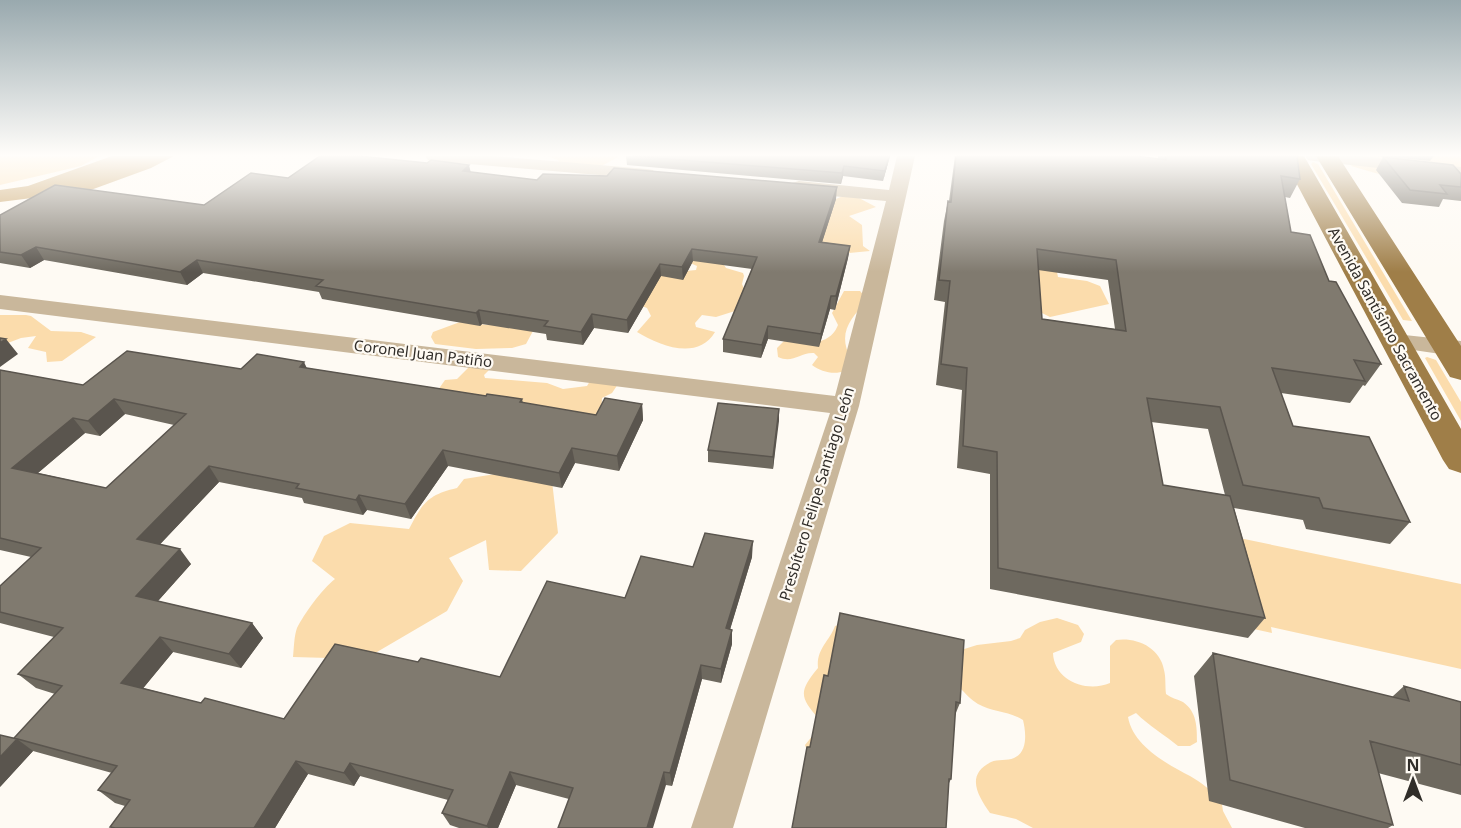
<svg xmlns="http://www.w3.org/2000/svg" width="1461" height="828" font-family="'Noto Sans',sans-serif">
<style>
.green{fill:#fbdcac}
.water{fill:#c29958}
.lines{fill:none;stroke-linecap:round;stroke-linejoin:round}
.street{fill:#c9b79b;fill-rule:evenodd}
.primary{fill:#9f7e48;fill-rule:evenodd}
.wall{fill:#6e695f;fill-rule:evenodd}
.shaded-wall{fill:#5a554e}
.building{fill:#807a6f;stroke:#5a554e;stroke-width:1.5;fill-rule:evenodd}
.labels{text-anchor:middle;stroke-width:4.5;stroke-linejoin:round;paint-order:stroke}
.street-label{font-size:15px;fill:#302d29;stroke:#fefaf3}
</style>
<rect width="100%" height="100%" fill="#fefaf3"/>
<!-- green -->
<path class="green" d="M 0,156 L 99,156 L 81,166 L 0,185 Z
M 547,156 L 618,156 L 618,157 L 587,174 L 563,171 L 558,160 Z
M 1360,156 L 1461,156 L 1461,190 L 1403,181 L 1351,166 Z
M 1313,162 L 1318,164 L 1412,321 L 1403,320 L 1311,164 Z
M 843,196 L 859,198 L 876,207 L 849,216 L 862,225 L 863,246 L 870,251 L 724,265 L 726,268 L 743,273 L 744,276 L 742,284 L 745,291 L 735,311 L 716,317 L 702,315 L 695,323 L 696,327 L 715,332 C 698,361 660,346 637,332 L 651,316 L 647,308 L 632,302 L 637,282 L 665,273 L 696,270 L 697,266 L 688,262 Z
M 1056,267 L 1058,277 L 1087,281 L 1100,286 L 1109,304 L 1050,317 L 1038,311 L 1032,269 Z
M 844,291 L 860,291 L 868,300 C 850,319 837,333 851,359 L 845,371 C 834,375 821,372 812,365 L 818,357 L 814,353 C 800,352 793,364 778,357 L 777,348 L 784,341 C 804,342 829,348 838,325 L 832,313 Z
M 0,315 L 26,315 L 31,316 L 51,331 L 81,332 L 96,337 L 62,361 L 47,362 L 46,352 L 28,348 L 36,336 L 21,338 L 0,346 Z
M 460,322 L 488,325 L 502,322 L 533,331 L 526,344 L 512,348 L 476,349 L 435,344 L 431,337 L 433,332 Z
M 1427,357 L 1436,360 L 1461,402 L 1461,421 L 1425,358 Z
M 470,366 L 489,370 L 484,375 L 485,378 L 547,383 L 563,389 L 587,386 L 590,381 L 618,384 L 612,393 L 602,398 L 601,417 L 438,390 L 445,380 L 457,379 Z
M 508,472 L 552,481 L 558,533 L 521,571 L 489,570 L 486,540 L 449,558 L 463,581 L 447,611 L 365,659 L 293,657 C 294,648 294,636 297,628 C 304,614 322,589 335,579 L 312,561 L 324,536 L 350,523 L 409,529 C 423,502 428,495 457,488 L 464,479 Z
M 1022,493 L 1461,584 L 1461,669 L 1271,627 L 1272,633 L 1020,578 Z
M 1057,618 L 1078,625 L 1084,634 L 1081,642 L 1053,653 C 1054,681 1087,693 1110,683 L 1110,646 L 1116,640 C 1136,637 1160,647 1164,670 C 1166,677 1165,686 1166,694 C 1171,698 1177,699 1183,702 C 1197,712 1197,727 1197,742 L 1190,746 L 1178,746 C 1165,735 1149,726 1136,713 L 1128,717 C 1133,746 1167,764 1190,776 C 1201,782 1211,791 1221,798 L 1223,811 L 1232,828 L 1033,828 L 1016,819 L 990,813 C 978,796 965,775 991,762 C 998,759 1007,761 1014,758 C 1028,752 1026,732 1023,720 C 1009,711 992,712 978,704 C 971,700 965,693 960,688 L 958,651 L 977,645 L 1011,641 L 1020,638 L 1025,630 L 1040,622 Z
M 846,623 L 893,632 L 911,652 L 913,661 L 909,670 C 902,669 892,669 886,665 C 868,656 861,645 845,665 L 846,675 C 871,687 874,682 877,712 L 870,719 L 834,739 L 820,759 L 809,756 L 805,745 L 818,729 L 819,719 C 799,697 799,691 818,668 C 816,649 829,642 835,626 Z"/>
<!-- water -->
<path class="water" d="M 112,156 L 174,156 L 151,168 L 88,191 L 0,202 L 0,190 L 28,186 Z"/>
<g class="lines">
<!-- street -->
<path class="street" d="M 425,156 L 493,156 L 647,169 L 653,170 L 656,174 L 653,178 L 647,179 L 434,161 L 428,160 Z
M 897,156 L 915,156 L 859,406 L 733,828 L 691,828 L 830,413 L 0,309 L 0,295 L 835,396 L 886,201 L 799,193 L 792,191 L 790,187 L 792,183 L 799,181 L 889,190 Z
M 1305,156 L 1360,156 L 1461,167 L 1461,177 L 1314,161 L 1308,160 Z
M 1395,334 L 1461,341 L 1461,357 L 1386,346 L 1383,341 L 1386,336 Z"/>
<!-- primary -->
<path class="primary" d="M 1282,156 L 1304,156 L 1461,429 L 1461,473 L 1449,469 L 1443,460 Z
M 1316,156 L 1338,156 L 1461,346 L 1461,380 L 1450,377 Z"/>
</g>
<!-- wall -->
<path class="wall" d="M 626,156 L 890,156 L 883,181 L 843,176 L 841,184 L 627,165 Z
M 955,156 L 1138,156 L 1158,159 L 1158,156 L 1297,156 L 1300,179 L 1290,198 L 1285,197 L 1291,232 L 1329,281 L 1381,364 L 1365,386 L 1363,385 L 1350,403 L 1281,393 L 1293,426 L 1410,522 L 1390,544 L 1306,529 L 1303,520 L 1234,508 L 1265,618 L 1248,638 L 990,589 L 990,474 L 957,468 L 962,390 L 936,385 L 945,302 L 934,300 L 944,221 L 948,201 L 949,201 ZM 1038,270 L 1108,280 L 1115,329 L 1042,319 ZM 1151,422 L 1208,429 L 1225,495 L 1163,485 Z
M 1378,156 L 1434,156 L 1430,161 Z
M 1383,157 L 1461,174 L 1461,201 L 1443,199 L 1439,207 L 1402,203 L 1376,170 Z
M 470,172 L 537,180 L 836,199 L 822,242 L 850,246 L 848,258 L 835,310 L 830,309 L 819,347 L 768,339 L 761,358 L 723,352 L 723,339 L 752,269 L 693,261 L 683,280 L 661,276 L 628,333 L 594,328 L 583,345 L 547,340 L 546,334 L 482,324 L 480,326 L 322,299 L 319,292 L 203,273 L 187,285 L 44,260 L 30,268 L 0,263 L 0,215 L 204,205 L 288,178 Z
M 307,368 L 486,396 L 522,399 L 523,403 L 596,415 L 642,404 L 643,420 L 619,471 L 575,463 L 562,488 L 448,466 L 411,519 L 367,510 L 363,515 L 304,503 L 302,498 L 219,482 L 160,544 L 191,564 L 158,601 L 252,623 L 263,638 L 241,668 L 173,652 L 143,688 L 201,703 L 284,719 L 418,662 L 500,677 L 625,598 L 693,567 L 752,557 L 730,629 L 732,644 L 721,683 L 702,679 L 672,786 L 666,785 L 569,799 L 516,785 L 498,828 L 459,828 L 450,825 L 442,813 L 448,800 L 360,776 L 354,786 L 308,774 L 275,828 L 112,828 L 110,827 L 125,806 L 115,803 L 98,790 L 112,773 L 33,751 L 0,787 L 17,739 L 14,738 L 55,694 L 36,688 L 18,674 L 54,637 L 0,623 L 0,586 L 31,557 L 0,550 L 0,370 L 83,385 L 241,369 ZM 125,414 L 174,425 L 106,488 L 38,473 L 85,433 L 100,436 Z
M 779,409 L 773,469 L 708,462 L 708,450 Z
M 1213,653 L 1392,697 L 1404,686 L 1461,702 L 1461,795 L 1378,773 L 1393,825 L 1388,828 L 1305,828 L 1209,801 L 1194,676 Z
M 828,676 L 960,703 L 955,715 L 951,779 L 948,785 L 810,747 Z"/>
<!-- shaded-wall -->
<path class="shaded-wall" d="M 889,156 L 890,156 L 883,181 L 885,171 Z
M 469,165 L 472,177 L 463,171 Z
M 844,166 L 843,176 L 841,184 L 842,173 Z
M 837,187 L 836,199 L 818,255 L 819,242 Z
M 850,246 L 848,258 L 835,310 L 836,296 Z
M 36,247 L 44,260 L 30,268 L 21,255 Z
M 692,249 L 693,261 L 683,280 L 682,267 Z
M 197,260 L 203,273 L 187,285 L 180,272 Z
M 660,264 L 661,276 L 628,333 L 627,320 Z
M 831,296 L 830,309 L 819,347 L 821,334 Z
M 479,310 L 482,324 L 480,326 L 476,313 Z
M 592,314 L 594,328 L 583,345 L 581,332 Z
M 768,326 L 768,339 L 761,358 L 762,345 Z
M 6,339 L 18,354 L 0,367 L 0,343 Z
M 304,362 L 311,377 L 300,367 Z
M 114,399 L 125,414 L 100,436 L 88,421 Z
M 642,404 L 643,420 L 619,471 L 617,456 Z
M 779,409 L 779,421 L 773,469 L 773,457 Z
M 73,418 L 85,433 L 26,483 L 12,468 Z
M 572,448 L 575,463 L 562,488 L 559,473 Z
M 443,450 L 448,466 L 411,519 L 405,504 Z
M 209,466 L 219,482 L 150,555 L 137,539 Z
M 359,495 L 367,510 L 363,515 L 356,500 Z
M 753,541 L 752,557 L 726,643 L 726,628 Z
M 180,549 L 191,564 L 149,611 L 136,596 Z
M 252,623 L 263,638 L 241,668 L 229,654 Z
M 732,630 L 732,644 L 721,683 L 721,669 Z
M 160,637 L 173,652 L 136,697 L 121,683 Z
M 701,665 L 702,679 L 672,786 L 670,773 Z
M 17,739 L 33,751 L 0,787 L 0,757 Z
M 296,761 L 308,774 L 275,828 L 254,828 Z
M 350,763 L 360,776 L 354,786 L 344,773 Z
M 510,772 L 516,785 L 498,828 L 488,828 L 487,826 Z
M 664,772 L 666,785 L 653,828 L 647,828 Z"/>
<!-- building -->
<path class="building" d="M 320,156 L 359,156 L 427,163 L 431,160 L 469,165 L 463,171 L 537,180 L 543,174 L 607,176 L 614,168 L 837,187 L 819,242 L 850,246 L 836,296 L 831,296 L 821,334 L 768,326 L 762,345 L 723,339 L 757,257 L 692,249 L 682,267 L 660,264 L 627,320 L 592,314 L 581,332 L 544,326 L 548,321 L 479,310 L 476,313 L 316,286 L 323,280 L 197,260 L 180,272 L 36,247 L 21,255 L 0,252 L 0,215 L 55,185 L 204,205 L 251,173 L 288,178 Z
M 633,156 L 889,156 L 885,171 L 844,166 L 842,173 Z
M 956,156 L 1138,156 L 1166,160 L 1166,156 L 1297,156 L 1300,179 L 1281,176 L 1291,232 L 1310,235 L 1329,281 L 1336,282 L 1381,364 L 1354,360 L 1365,381 L 1272,368 L 1293,426 L 1369,437 L 1410,522 L 1323,508 L 1319,498 L 1243,485 L 1220,407 L 1147,398 L 1163,485 L 1230,496 L 1265,618 L 998,568 L 997,452 L 963,446 L 967,368 L 941,364 L 950,281 L 939,280 L 948,201 L 951,202 ZM 1037,249 L 1116,260 L 1126,331 L 1042,319 Z
M 1383,157 L 1453,165 L 1461,174 L 1461,187 L 1440,185 L 1447,194 L 1410,190 Z
M 0,338 L 6,339 L 0,343 Z
M 127,351 L 241,369 L 257,354 L 304,362 L 300,367 L 486,396 L 487,394 L 522,399 L 520,402 L 596,415 L 605,398 L 642,404 L 617,456 L 572,448 L 559,473 L 443,450 L 405,504 L 359,495 L 356,500 L 296,488 L 299,484 L 209,466 L 137,539 L 180,549 L 136,596 L 252,623 L 229,654 L 160,637 L 121,683 L 201,703 L 205,698 L 284,719 L 335,644 L 418,662 L 421,658 L 500,677 L 547,581 L 625,598 L 641,556 L 693,567 L 705,533 L 753,541 L 726,628 L 732,630 L 721,669 L 701,665 L 670,773 L 664,772 L 647,828 L 558,828 L 573,788 L 510,772 L 487,826 L 442,813 L 453,790 L 350,763 L 344,773 L 296,761 L 254,828 L 115,828 L 110,827 L 130,800 L 98,790 L 117,766 L 14,738 L 62,686 L 18,674 L 63,628 L 0,612 L 0,586 L 41,548 L 0,538 L 0,370 L 83,385 ZM 114,399 L 186,414 L 106,488 L 12,468 L 73,418 L 88,421 Z
M 718,403 L 779,409 L 773,457 L 708,450 Z
M 840,613 L 964,640 L 960,703 L 956,702 L 951,779 L 949,779 L 946,828 L 792,828 L 807,747 L 810,747 L 824,675 L 828,676 Z
M 1213,653 L 1409,701 L 1404,686 L 1461,702 L 1461,765 L 1370,741 L 1393,825 L 1230,780 Z
M 0,735 L 17,739 L 0,757 Z"/>
<!-- sky -->
<linearGradient id="sky" x2="0" y2="1"><stop stop-color="#99a9ae"/><stop offset="0.57" stop-color="#fffdfa"/><stop offset="1" stop-color="#fffdfa" stop-opacity="0"/></linearGradient>
<rect width="1461" height="272" fill="url(#sky)"/>
<g class="labels">
<!-- street labels -->
<g class="street-label">
<text transform="translate(1385 324) rotate(61)" y="5">Avenida Santísimo Sacramento</text>
<text transform="translate(423 354) rotate(7)" y="5">Coronel Juan Patiño</text>
<text transform="translate(817 494) rotate(-73)" y="5">Presbítero Felipe Santiago León</text>
</g>
</g>
<!-- north arrow -->
<g transform="translate(1413 780)" stroke="#fefaf3" stroke-width="4.5" paint-order="stroke">
<path d="M0-4.5L10 22L0 15L-10 22Z" fill="#302d29"/>
<text y="-9" font-size="16" font-weight="bold" text-anchor="middle" fill="#302d29">N</text>
</g>
</svg>
